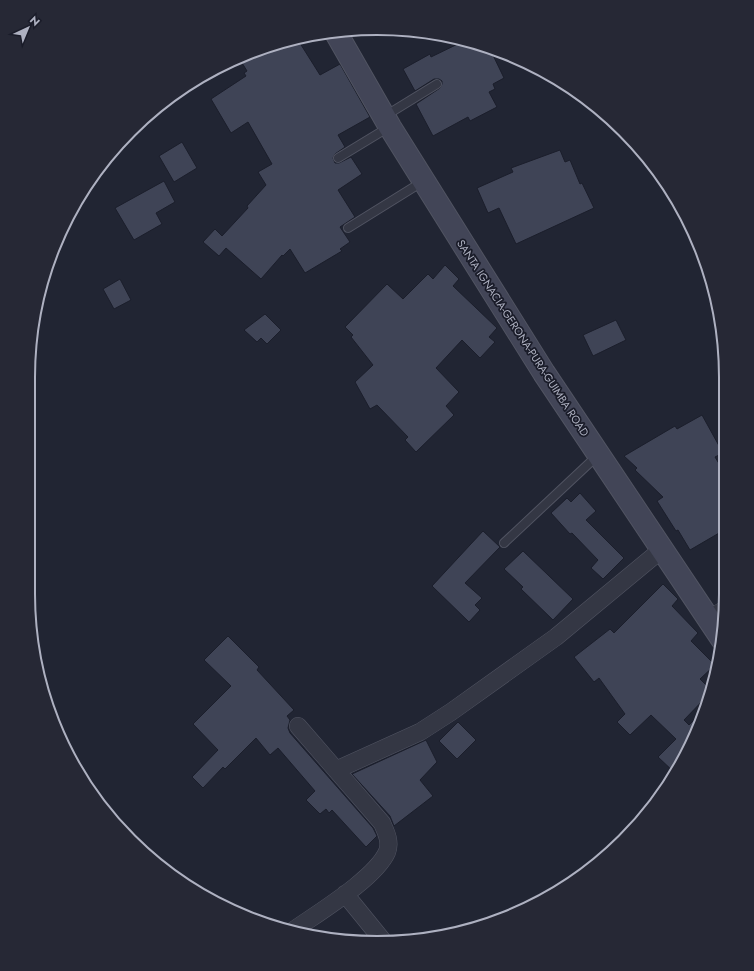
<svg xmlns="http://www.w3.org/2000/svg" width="754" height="971" font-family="Jost,sans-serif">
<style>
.building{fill:#3f4456;stroke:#1b1e2b}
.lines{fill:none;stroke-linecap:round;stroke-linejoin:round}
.service-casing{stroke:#515462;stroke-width:10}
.minor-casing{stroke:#515462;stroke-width:18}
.secondary-casing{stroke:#515462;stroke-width:24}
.service{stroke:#343744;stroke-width:8}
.minor{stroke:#343744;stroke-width:17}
.secondary{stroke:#424557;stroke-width:22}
.labels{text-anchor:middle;stroke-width:3.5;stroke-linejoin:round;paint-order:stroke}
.street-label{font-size:11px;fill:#aeb1c1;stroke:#1a1c29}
.rim{fill:none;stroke:#aeb1c1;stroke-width:2}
</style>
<rect width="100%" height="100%" fill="#212533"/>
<!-- building -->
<path class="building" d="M 293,40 L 298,40 L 320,75 L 340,64 L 370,117 L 338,135 L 345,147 L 335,154 L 333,158 L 335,163 L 339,163 L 351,157 L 362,174 L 338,190 L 355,217 L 340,227 L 350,242 L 340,249 L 342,251 L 305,273 L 290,249 L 283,256 L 282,255 L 261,279 L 226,248 L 219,256 L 203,242 L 215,229 L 222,236 L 248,208 L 247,206 L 266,185 L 258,172 L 272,164 L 248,122 L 231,133 L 211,99 L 246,76 L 244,73 L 247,71 L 239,58 L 265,47 Z
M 466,40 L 490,49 L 504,78 L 493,84 L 495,89 L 489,92 L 497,107 L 470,121 L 468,117 L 433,136 L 416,104 L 440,88 L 442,84 L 442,81 L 439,79 L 434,79 L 415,91 L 403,69 L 430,54 L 431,57 Z
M 182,142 L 197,168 L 174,182 L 159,156 Z
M 560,150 L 565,162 L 570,160 L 580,184 L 582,183 L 594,208 L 516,244 L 499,208 L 488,213 L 477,188 L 513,172 L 511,168 Z
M 164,181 L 175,202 L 156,213 L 162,224 L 134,240 L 115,208 Z
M 445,265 L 459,279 L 453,286 L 497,328 L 489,337 L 495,342 L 480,358 L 462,340 L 436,368 L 459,392 L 446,406 L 454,415 L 416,452 L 405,440 L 408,437 L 377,405 L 370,409 L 355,382 L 373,365 L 351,337 L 353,335 L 345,327 L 387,284 L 403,299 L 428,274 L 433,279 Z
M 120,279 L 131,300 L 114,309 L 103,289 Z
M 265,314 L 281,330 L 267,344 L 261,338 L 257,342 L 244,330 Z
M 616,320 L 626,340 L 593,356 L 583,335 Z
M 702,415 L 723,453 L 715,457 L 726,475 L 726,529 L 690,550 L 678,530 L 676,531 L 657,501 L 663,497 L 635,470 L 637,468 L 624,456 L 675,426 L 677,429 Z
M 580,493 L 596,511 L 586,520 L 624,558 L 603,579 L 591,568 L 598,560 L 572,533 L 570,534 L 551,513 L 567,498 L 571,502 Z
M 483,531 L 500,547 L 465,583 L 482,598 L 475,605 L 480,610 L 469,622 L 432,586 Z
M 523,551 L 573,599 L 553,620 L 521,589 L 523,587 L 504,569 Z
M 663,584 L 678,599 L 672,606 L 698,633 L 691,641 L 715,665 L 700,679 L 711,690 L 710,693 L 684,720 L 689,725 L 702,712 L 704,713 L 700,727 L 675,773 L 658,757 L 676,739 L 651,715 L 630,735 L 617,722 L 625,714 L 599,678 L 594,682 L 574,657 L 610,629 L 614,633 Z
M 228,636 L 259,667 L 257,670 L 294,710 L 287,716 L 290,720 L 288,728 L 290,733 L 373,828 L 377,836 L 366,847 L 332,810 L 329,813 L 326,809 L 320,814 L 306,800 L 315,791 L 278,748 L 270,755 L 256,738 L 225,769 L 223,767 L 203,788 L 192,777 L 218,750 L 193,724 L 231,686 L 204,660 Z
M 458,722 L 476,740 L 457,759 L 439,741 Z
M 426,740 L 437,762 L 420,780 L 433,796 L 394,826 L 390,816 L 352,774 Z"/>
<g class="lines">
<defs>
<path id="service" d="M 385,116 L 437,84
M 338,158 L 389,127
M 348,228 L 422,182
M 504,543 L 598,455"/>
<path id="minor" d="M 708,619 L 724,610
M 336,770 L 420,732 L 451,712 L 556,637 L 661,550
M 345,894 L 384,942
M 291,932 C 316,914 375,879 387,852 C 391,842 386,832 382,823 L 298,726"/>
<path id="secondary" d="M 335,31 L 390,127 L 544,373 L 722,639"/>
</defs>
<!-- service casing -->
<use href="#service" class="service-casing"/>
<!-- minor casing -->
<use href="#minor" class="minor-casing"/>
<!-- secondary casing -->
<use href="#secondary" class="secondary-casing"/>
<!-- service -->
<use href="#service" class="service"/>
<!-- minor -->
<use href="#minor" class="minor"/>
<!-- secondary -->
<use href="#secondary" class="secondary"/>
</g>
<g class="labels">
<!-- street labels -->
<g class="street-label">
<text transform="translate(523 338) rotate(57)" y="4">SANTA IGNACIA-GERONA-PURA-GUIMBA ROAD</text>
</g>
</g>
<!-- crop -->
<path d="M0 0H754V971H0ZM377 35H377A342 342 0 0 1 719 377V594A342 342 0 0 1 377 936H377A342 342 0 0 1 35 594V377A342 342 0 0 1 377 35Z" fill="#262835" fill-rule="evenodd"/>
<path class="rim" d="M377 35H377A342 342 0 0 1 719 377V594A342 342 0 0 1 377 936H377A342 342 0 0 1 35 594V377A342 342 0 0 1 377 35Z"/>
<!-- north arrow -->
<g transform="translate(28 28) rotate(44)" stroke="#1a1c29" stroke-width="3" paint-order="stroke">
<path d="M0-3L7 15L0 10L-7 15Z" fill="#aeb1c1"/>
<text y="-6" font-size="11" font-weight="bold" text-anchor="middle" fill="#aeb1c1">N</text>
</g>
</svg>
